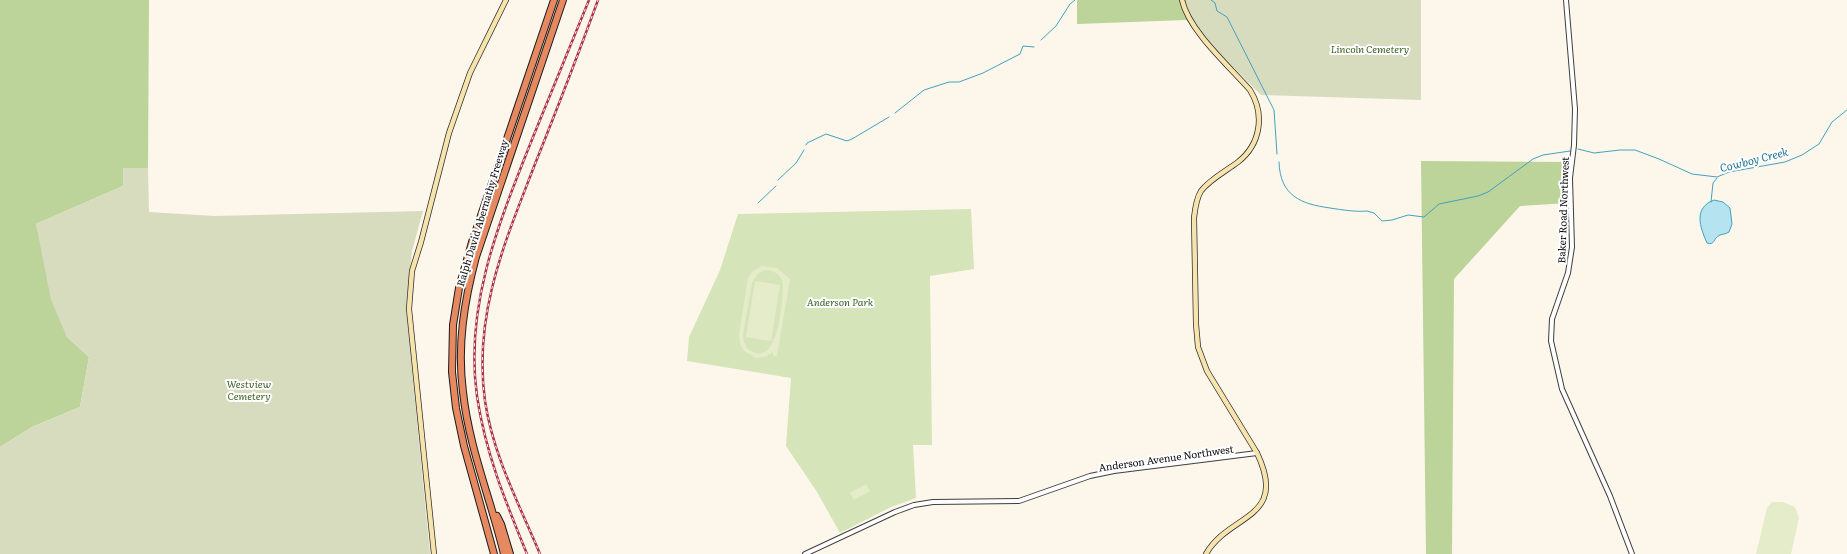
<svg xmlns="http://www.w3.org/2000/svg" width="1847" height="554" font-family="Literata,serif">
<style>
.green{fill:#d6e4b9}
.forest{fill:#bcd399}
.cemetery{fill:#d7dcbf}
.pitch{fill:#e5ecc9;fill-rule:evenodd}
.water{fill:#b5e3ef;stroke:#43a1bf}
.lines{fill:none;stroke-linecap:round;stroke-linejoin:round}
.stream{stroke:#43a1bf;stroke-width:1}
.tertiary-casing{stroke:#3e3e3e;stroke-width:6}
.secondary-casing{stroke:#2d2d2d;stroke-width:6}
.motorway-casing{stroke:#1c1c1c;stroke-width:8}
.tertiary{stroke:#fff;stroke-width:4}
.secondary{stroke:#f7e3ac;stroke-width:4.5}
.motorway{stroke:#e68860;stroke-width:6}
.rail-casing{stroke:#ad314b;stroke-width:2.5}
.rail{stroke:#fff;stroke-width:1;stroke-dasharray:3;stroke-linecap:butt}
.labels{text-anchor:middle;stroke-width:4;stroke-linejoin:round;paint-order:stroke}
.park-label{font-size:10px;font-style:italic;fill:#375c22;stroke:#fff}
.street-label{font-size:10px;fill:#0b0b0b;stroke:#fff}
.water-label{font-size:11px;font-style:italic;fill:#217190;stroke:#fff}
</style>
<rect width="100%" height="100%" fill="#fdf7eb"/>
<!-- green -->
<path class="green" d="M 971,209 L 974,269 L 930,276 L 932,445 L 913,445 L 916,498 L 891,507 L 840,533 L 817,492 L 786,446 L 791,378 L 687,361 L 689,337 L 720,270 L 738,214 Z"/>
<!-- forest -->
<path class="forest" d="M 0,0 L 149,0 L 148,168 L 123,168 L 123,186 L 36,224 L 67,337 L 89,357 L 80,407 L 32,427 L 0,447 Z
M 1077,0 L 1186,0 L 1186,20 L 1077,24 Z
M 1421,161 L 1572,162 L 1569,203 L 1520,206 L 1454,279 L 1452,554 L 1426,554 Z"/>
<!-- cemetery -->
<path class="cemetery" d="M 1186,0 L 1421,0 L 1421,100 L 1261,95 L 1186,20 Z
M 123,168 L 148,168 L 149,212 L 215,216 L 423,211 L 412,251 L 406,308 L 430,554 L 0,554 L 0,447 L 32,427 L 80,407 L 89,357 L 67,337 L 51,300 L 36,224 L 123,186 Z"/>
<!-- pitch -->
<path class="pitch" d="M 762,266 L 777,268 L 790,279 L 777,356 L 773,356 L 773,352 L 765,357 L 756,358 L 744,351 L 740,344 L 739,334 L 748,278 L 753,271 ZM 764,270 C 775,269 783,276 783,287 C 782,304 778,373 747,348 L 744,342 L 743,335 L 752,283 L 758,274 Z
M 755,281 L 780,285 L 771,341 L 746,337 Z
M 866,484 L 870,491 L 854,500 L 850,493 Z
M 1772,502 L 1783,502 L 1795,507 L 1799,518 L 1791,554 L 1756,554 L 1767,508 Z"/>
<!-- water -->
<path class="water" d="M 1714,200 L 1723,202 L 1730,208 L 1732,224 L 1729,232 C 1726,234 1723,234 1720,235 C 1713,238 1715,246 1707,243 C 1700,227 1693,208 1714,200 Z"/>
<g class="lines">
<!-- stream -->
<path class="stream" d="M 1211,0 L 1215,3 L 1217,11 L 1227,17 L 1274,110 L 1277,154
M 1041,40 L 1056,26 L 1070,4 L 1075,0
M 895,113 L 924,90 L 949,82 L 959,82 L 983,73 L 1020,54 L 1023,46 L 1034,47
M 806,145 L 807,143 L 826,134 L 847,141 L 852,139 L 889,117
M 1578,149 L 1594,153 L 1620,150 L 1635,150 L 1659,159 L 1692,174 L 1717,177 L 1729,172 L 1785,162 L 1802,155 L 1819,144 L 1832,122 L 1847,110
M 1279,162 C 1280,196 1301,204 1330,208 C 1343,210 1355,212 1367,211 L 1374,213 L 1382,221 L 1392,220 L 1408,215 L 1424,217 L 1439,204 L 1478,196 L 1488,192 L 1533,159 L 1543,155 L 1570,151
M 778,180 L 796,163 L 804,150
M 1711,202 L 1713,183 L 1717,178
M 758,203 L 776,186"/>
<defs>
<path id="tertiary" d="M 1566,0 L 1575,109 L 1574,145 L 1570,178 L 1572,247 L 1568,273 L 1552,319 L 1551,341 L 1562,389 L 1610,496 L 1632,554
M 805,554 L 895,512 L 914,505 L 933,502 L 1019,501 L 1090,476 L 1114,471 L 1257,453"/>
<path id="secondary" d="M 1182,0 C 1189,31 1229,66 1250,90 C 1265,114 1261,144 1238,162 C 1226,171 1210,179 1201,191 C 1196,199 1195,209 1194,218 L 1196,324 L 1198,347 L 1207,371 L 1257,453 C 1289,520 1229,513 1206,554
M 434,554 L 409,309 L 412,271 L 421,242 L 449,133 L 470,73 L 506,0"/>
<path id="motorway" d="M 497,516 L 501,524 L 510,554
M 494,554 L 464,446 L 456,408 L 452,372 L 453,325 L 459,288 L 472,242 L 554,0
M 504,554 C 491,500 469,448 463,392 C 457,346 464,302 476,257 L 563,0"/>
</defs>
<!-- tertiary casing -->
<use href="#tertiary" class="tertiary-casing"/>
<!-- secondary casing -->
<use href="#secondary" class="secondary-casing"/>
<!-- motorway casing -->
<use href="#motorway" class="motorway-casing"/>
<!-- tertiary -->
<use href="#tertiary" class="tertiary"/>
<!-- secondary -->
<use href="#secondary" class="secondary"/>
<!-- motorway -->
<use href="#motorway" class="motorway"/>
<defs>
<path id="rail" d="M 527,554 C 506,503 485,452 477,396 C 464,305 500,220 533,137 C 552,91 570,46 589,0
M 540,554 C 519,504 493,455 485,401 C 473,314 505,242 535,164 C 557,109 578,55 598,0"/>
</defs>
<!-- rail casing -->
<use href="#rail" class="rail-casing"/>
<!-- rail -->
<use href="#rail" class="rail"/>
</g>
<g class="labels">
<!-- park labels -->
<g class="park-label">
<text x="1370" y="53">Lincoln Cemetery</text>
<text x="840" y="306">Anderson Park</text>
<text x="249" y="388">Westview<tspan x="249" dy="12">Cemetery</tspan></text>
</g>
<!-- street labels -->
<g class="street-label">
<text transform="translate(1563 210) rotate(-88)" y="4">Baker Road Northwest</text>
<text transform="translate(482 213) rotate(-73)" y="4">Ralph David Abernathy Freeway</text>
<text transform="translate(1166 458) rotate(-8)" y="4">Anderson Avenue Northwest</text>
</g>
<!-- water labels -->
<g class="water-label">
<text transform="translate(1754 160) rotate(-14)" y="4">Cowboy Creek</text>
</g>
</g>
</svg>
